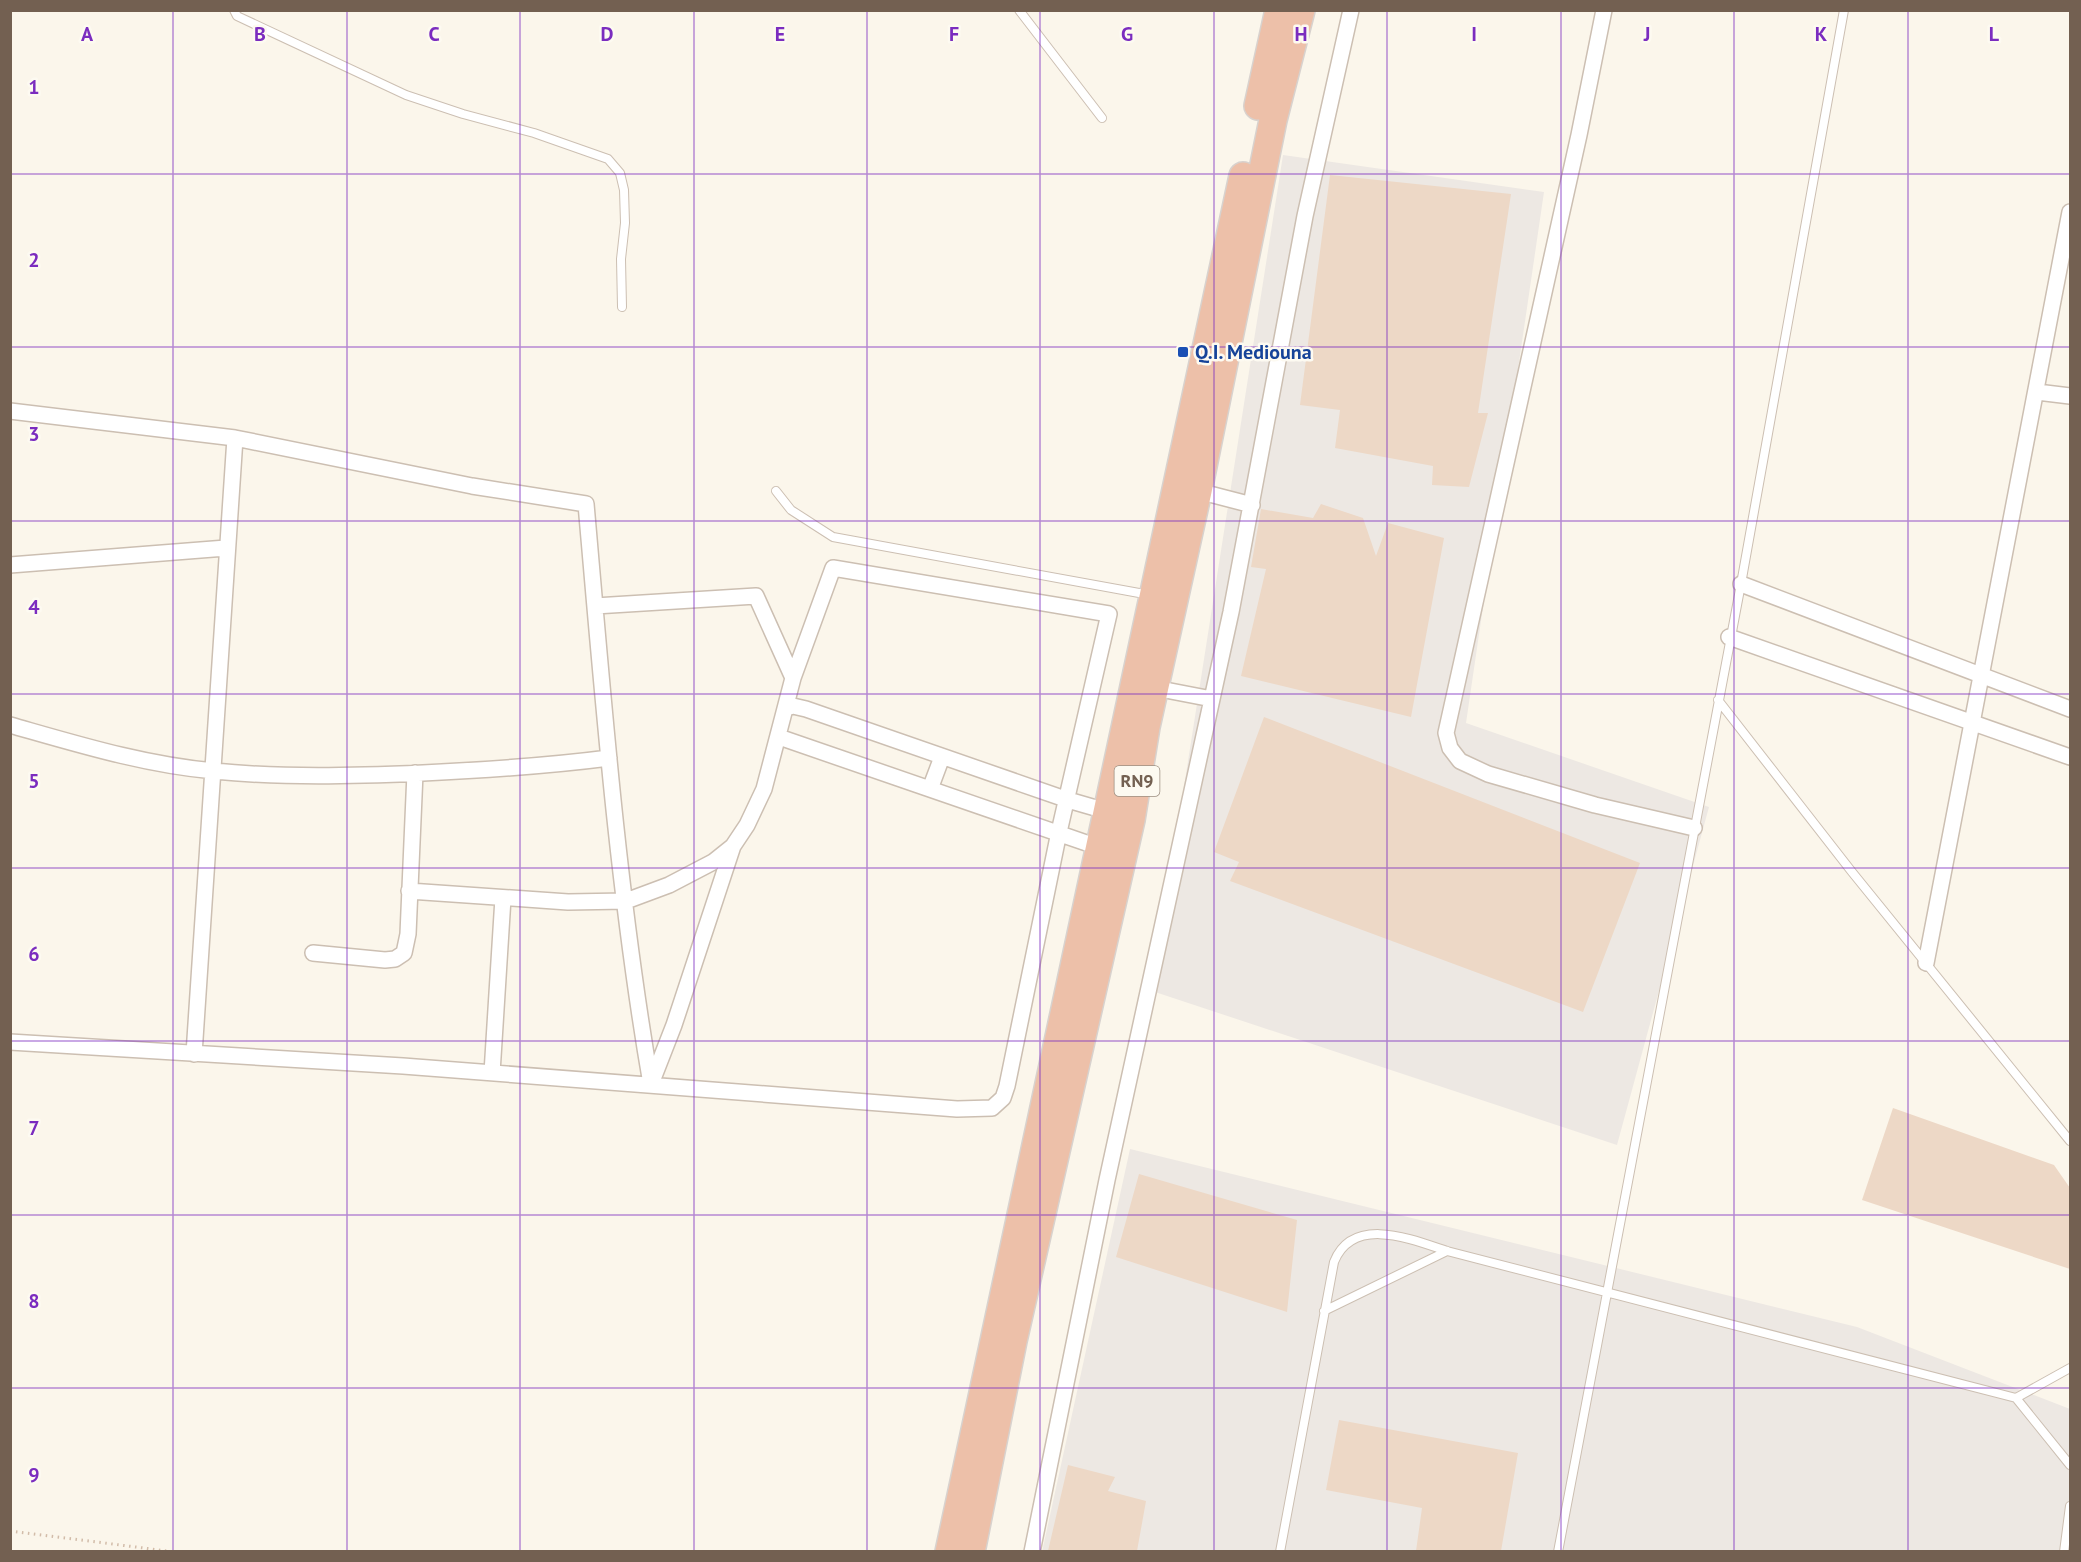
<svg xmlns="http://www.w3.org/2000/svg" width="2081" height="1562" font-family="'PT Sans',sans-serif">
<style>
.industrial{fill:#ede8e3}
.building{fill:#edd8c6}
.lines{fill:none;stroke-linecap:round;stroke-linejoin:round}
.lane-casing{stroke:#ccbfb2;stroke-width:10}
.street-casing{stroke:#ccbfb2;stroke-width:18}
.highway-casing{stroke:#d8d2ce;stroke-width:30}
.path{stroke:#d2bca9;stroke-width:3;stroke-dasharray:1.5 4.5;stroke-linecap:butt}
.lane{stroke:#fff;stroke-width:8}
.street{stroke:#fff;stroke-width:15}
.highway{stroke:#edc0a9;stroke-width:27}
.grid{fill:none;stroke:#7b2cbf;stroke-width:1.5;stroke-opacity:0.55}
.transit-dot{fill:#1a4fb4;stroke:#fdfaf1;stroke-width:2}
.labels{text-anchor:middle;stroke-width:5;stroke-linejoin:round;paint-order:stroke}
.shield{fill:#fdfaf1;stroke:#9c8e81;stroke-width:1.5}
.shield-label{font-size:18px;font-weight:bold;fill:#736051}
.transit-label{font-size:20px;font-weight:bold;fill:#164399;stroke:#fdfaf1;text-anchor:start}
.grid-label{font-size:20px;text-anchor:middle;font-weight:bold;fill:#7b2cbf;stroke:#fdfaf1;stroke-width:5;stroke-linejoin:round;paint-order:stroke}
</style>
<rect width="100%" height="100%" fill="#fbf6eb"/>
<!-- industrial -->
<path class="industrial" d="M 1283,155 L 1544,192 L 1466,723 L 1709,807 L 1617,1145 L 1152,991 Z
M 1130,1149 L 1857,1327 L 2070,1409 L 2070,1551 L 1042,1552 Z"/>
<!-- building -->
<path class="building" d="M 1330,175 L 1511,194 L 1478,413 L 1488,413 L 1469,487 L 1432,485 L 1433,466 L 1335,448 L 1340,410 L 1300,405 Z
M 1321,504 L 1363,518 L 1376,556 L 1388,523 L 1444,538 L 1411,717 L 1241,676 L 1266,569 L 1251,567 L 1261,509 L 1313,518 Z
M 1264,717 L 1640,863 L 1583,1012 L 1230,881 L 1239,862 L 1214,852 Z
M 1893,1108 L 2054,1165 L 2070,1188 L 2070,1269 L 1862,1200 Z
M 1139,1174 L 1297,1220 L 1287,1312 L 1116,1257 Z
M 1339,1420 L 1518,1453 L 1501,1551 L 1416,1551 L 1422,1508 L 1326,1490 Z
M 1068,1465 L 1115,1477 L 1108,1491 L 1146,1501 L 1137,1551 L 1048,1551 Z"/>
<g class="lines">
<defs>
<path id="lane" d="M 234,10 L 237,16 L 406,95 L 463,114 L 534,133 L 608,159 L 620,173 L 624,190 L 625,223 L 621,259 L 622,307
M 1019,10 L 1102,118
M 776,491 L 791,510 L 833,537 L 1150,595
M 1718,700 L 1852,872 L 2070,1141
M 1324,1311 L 1447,1251
M 2016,1398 L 2070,1465
M 1280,1552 L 1334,1262 C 1353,1215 1411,1239 1447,1251 L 2016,1398 L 2070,1368
M 1558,1552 L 1741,584 L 1844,10
M 2064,1552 L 2070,1506"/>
<path id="street" d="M 1604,10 L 1579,135 L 1446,733 L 1450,748 L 1460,761 L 1488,774 L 1595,805 L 1694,828
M 2037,392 L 2070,396
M 10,411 L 235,438 L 472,486 L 586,504 C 603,698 618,893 651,1084 L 674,1025 L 733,846
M 1198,491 L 1252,505
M 10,565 L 226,548
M 1741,584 L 2070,709
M 595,606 L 756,596 L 793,678
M 1729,637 L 2070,757
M 1155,688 L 1212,699
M 786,708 L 793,706 L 806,709 L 1068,800 L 1106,811
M 10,725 C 77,744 145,765 214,771 C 284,778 353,776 423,773 C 485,770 547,766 609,758
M 779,737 L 1098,847
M 930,789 L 942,757
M 313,953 L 385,960 L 395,959 L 404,953 L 408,934 L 415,773
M 1926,963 L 2070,212
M 10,1042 L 403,1066 L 957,1109 L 992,1108 L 1003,1098 L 1007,1086 L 1059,832 L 1109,614 L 833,568 L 793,678 L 764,789 L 747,825 L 733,846 L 713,862 L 669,885 L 626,901 L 568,902 L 409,891
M 194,1054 L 235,438
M 492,1073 L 503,898
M 1032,1552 L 1107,1180 L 1231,612 L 1305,216 L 1351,10"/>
<path id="highway" d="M 1258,106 L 1279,10
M 949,1552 L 1243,176
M 971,1552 L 1013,1341 L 1131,820 L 1146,727 L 1198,491 L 1273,120 L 1301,10"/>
</defs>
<!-- lane casing -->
<use href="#lane" class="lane-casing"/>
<!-- street casing -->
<use href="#street" class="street-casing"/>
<!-- highway casing -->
<use href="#highway" class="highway-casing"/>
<!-- path -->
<path class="path" d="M 10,1531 L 175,1552"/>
<!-- lane -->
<use href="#lane" class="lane"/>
<!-- street -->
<use href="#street" class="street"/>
<!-- highway -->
<use href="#highway" class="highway"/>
</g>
<!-- grid -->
<path class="grid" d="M 173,10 L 173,1552M 347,10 L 347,1552M 520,10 L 520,1552M 694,10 L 694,1552M 867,10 L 867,1552M 1040,10 L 1040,1552M 1214,10 L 1214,1552M 1387,10 L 1387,1552M 1561,10 L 1561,1552M 1734,10 L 1734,1552M 1908,10 L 1908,1552M 10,174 L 2070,174M 10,347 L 2070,347M 10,521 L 2070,521M 10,694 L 2070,694M 10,868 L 2070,868M 10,1041 L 2070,1041M 10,1215 L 2070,1215M 10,1388 L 2070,1388"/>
<!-- markers -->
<rect class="transit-dot" x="1177" y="346" width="12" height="12" rx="3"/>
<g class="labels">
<!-- shield labels -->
<rect class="shield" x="1114.5" y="766" width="45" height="30" rx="4.5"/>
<g class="shield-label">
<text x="1137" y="787">RN9</text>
</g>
<!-- transit labels -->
<g class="transit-label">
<text x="1195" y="359">Q.I. Mediouna</text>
</g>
</g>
<g class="grid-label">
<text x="87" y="41">A</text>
<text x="260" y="41">B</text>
<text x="434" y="41">C</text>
<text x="607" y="41">D</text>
<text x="780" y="41">E</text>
<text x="954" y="41">F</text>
<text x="1127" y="41">G</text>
<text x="1301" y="41">H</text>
<text x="1474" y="41">I</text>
<text x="1647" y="41">J</text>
<text x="1821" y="41">K</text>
<text x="1994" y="41">L</text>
<text x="34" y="94">1</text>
<text x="34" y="267">2</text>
<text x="34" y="441">3</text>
<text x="34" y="614">4</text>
<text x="34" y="788">5</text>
<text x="34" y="961">6</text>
<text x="34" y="1135">7</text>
<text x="34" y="1308">8</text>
<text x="34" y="1482">9</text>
</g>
<!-- border -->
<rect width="2081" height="1562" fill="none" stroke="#736051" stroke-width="24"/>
</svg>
